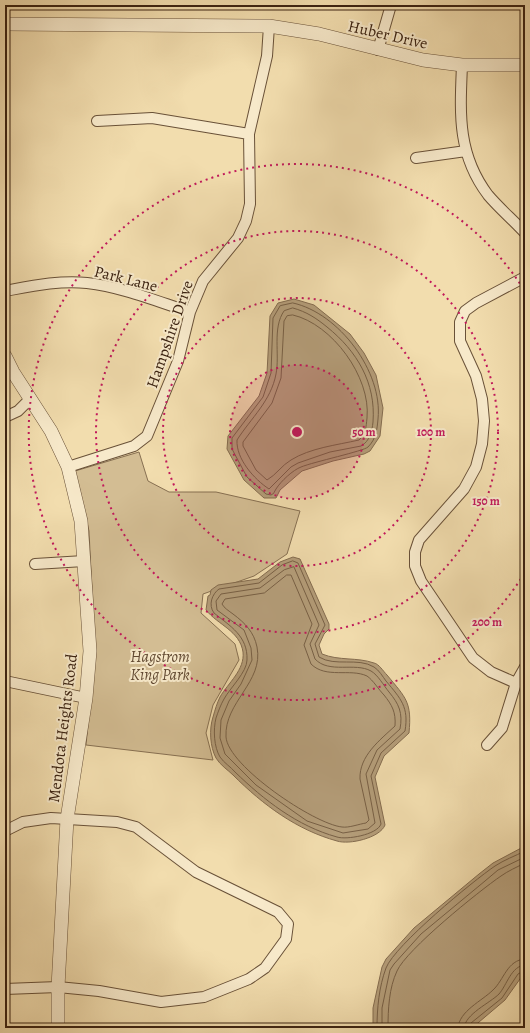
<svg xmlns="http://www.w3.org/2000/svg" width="530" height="1033" font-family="Alegreya,serif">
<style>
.green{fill:#d3bd93;stroke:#877052}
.water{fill:#b49d79;stroke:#846c4f}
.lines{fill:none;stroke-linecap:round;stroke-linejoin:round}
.shore{stroke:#786045;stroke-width:1}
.minor-casing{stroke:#695138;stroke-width:12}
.tertiary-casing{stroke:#695138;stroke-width:14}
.minor{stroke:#f7e9ca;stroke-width:10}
.tertiary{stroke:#f7e9ca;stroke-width:13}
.ring{fill:none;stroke:#c2185b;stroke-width:2;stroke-dasharray:2 4}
.labels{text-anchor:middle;stroke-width:4;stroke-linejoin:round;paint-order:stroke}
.street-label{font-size:16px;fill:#3b2211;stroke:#f7e9ca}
.park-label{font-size:16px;font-style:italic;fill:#614932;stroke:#f7e9ca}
.centre{fill:#c2185b;stroke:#f7e9ca;stroke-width:2}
.ring-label{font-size:12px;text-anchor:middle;font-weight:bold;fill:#c2185b;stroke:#f7e9ca;stroke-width:4;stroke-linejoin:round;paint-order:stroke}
</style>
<rect width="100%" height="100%" fill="#f2ddae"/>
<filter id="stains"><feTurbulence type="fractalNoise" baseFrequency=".005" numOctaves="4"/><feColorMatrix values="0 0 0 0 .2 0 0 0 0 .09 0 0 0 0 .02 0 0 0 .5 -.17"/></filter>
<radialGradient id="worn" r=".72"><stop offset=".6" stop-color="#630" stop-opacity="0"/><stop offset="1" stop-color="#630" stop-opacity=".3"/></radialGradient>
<!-- green -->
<path class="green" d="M 139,452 L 148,481 L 169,492 L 216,492 L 300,511 L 287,554 L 254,576 L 203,594 L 201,613 L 235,644 L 239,660 L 213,705 L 206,733 L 213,760 L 86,745 L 95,653 L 89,531 L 75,471 Z"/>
<!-- water -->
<path class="water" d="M 294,299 L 314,305 L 350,334 L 364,353 L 376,375 L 383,408 L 380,436 L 370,451 L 364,454 L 333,461 L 302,471 L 280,490 L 276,498 L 264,498 L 244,480 L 227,449 L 228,436 L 259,396 L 267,373 L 270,316 L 278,303 Z
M 293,557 L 300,559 L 329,624 L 329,629 L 324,634 L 319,645 L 322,654 C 339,661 357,657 374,663 C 379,664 383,671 387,675 C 406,698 412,702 409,733 L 384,756 L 375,777 L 385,825 C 380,838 349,845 337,841 C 297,830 263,805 233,775 C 228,770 220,765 216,758 C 210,747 209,729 213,717 C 215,710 217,703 220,697 C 228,683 245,670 243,652 C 240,631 218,625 206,610 L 208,596 L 210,595 L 211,590 L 218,585 L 258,579 L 280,562 Z
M 525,846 L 525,972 L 505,1000 L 472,1028 L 373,1028 L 373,1008 L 382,967 L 386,959 L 414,928 L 479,874 L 493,863 Z"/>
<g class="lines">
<!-- shore -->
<path class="shore" d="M 293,303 C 339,313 383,372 378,419 C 377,430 376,439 368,447 C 364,451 313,462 301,467 C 293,470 281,481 276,489 C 274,492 274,494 271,495 L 266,494 L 247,477 L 232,449 L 232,438 L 263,397 L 271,373 L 273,318 L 280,306 Z
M 293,308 C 307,312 316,318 327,327 C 357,351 376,383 373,422 C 372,431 370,441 361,446 L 330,452 L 298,463 L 291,467 L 269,489 C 254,479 236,459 237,440 C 251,418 271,401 276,374 C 280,354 272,328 284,311 Z
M 293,315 C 332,324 371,377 367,418 C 366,427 366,434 359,440 C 337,445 310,448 291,460 C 282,465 276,475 267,480 L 256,470 L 243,446 L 243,442 L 272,403 L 281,378 L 284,321 L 287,316 Z
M 293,561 L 298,563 L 325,625 L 315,644 L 319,657 C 335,667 358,657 374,667 C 379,670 383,677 386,681 C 401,699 409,707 405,731 L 381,753 L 371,776 L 381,824 C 377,835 346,840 337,837 C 297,826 264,800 235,772 C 231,767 224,763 220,757 C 214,747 213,730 216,718 C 218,712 221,704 224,699 C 230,688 247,672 247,660 C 248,636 230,626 214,613 C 208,605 212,594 219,589 L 259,583 L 282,565 Z
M 294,567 L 319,625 L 310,644 L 315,659 C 329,674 355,662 371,671 C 378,675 384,686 389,692 C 399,704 403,713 400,729 L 377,750 L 366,774 L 375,823 L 368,829 L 343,833 L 307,821 L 256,785 L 225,754 L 220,738 L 221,720 L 229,701 L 241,684 L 252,660 L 251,648 L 244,630 L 217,610 L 216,601 L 221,594 L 260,588 L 284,570 Z
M 287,575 L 291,575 L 312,624 L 304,645 L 311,664 C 326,679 350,668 367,676 C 373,680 379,690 384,695 C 392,705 396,712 395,726 C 380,740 359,756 360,779 L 369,820 L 366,823 C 359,824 349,828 342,827 C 314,824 228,766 226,737 C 224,702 264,682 257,647 C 254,632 245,623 233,614 C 229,611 224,608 222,604 L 225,599 L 264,593 Z
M 377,1028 C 377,1008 379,987 386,968 C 395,945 473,881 495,866 C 504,860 515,856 525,851
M 382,1028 L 382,1008 L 390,970 L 394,964 L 421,934 L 485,881 L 498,870 L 525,857
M 388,1028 C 388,1009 389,988 397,971 C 406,950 479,891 501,876 C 508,871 517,867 525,863
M 458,1028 C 459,1011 482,1001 493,990 C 504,980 507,960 525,959
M 464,1028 C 465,1014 490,1003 499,994 C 507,985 511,966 525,965
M 469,1028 L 471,1023 L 502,998 L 518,974 L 525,970"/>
<defs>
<path id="minor" d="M 378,50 L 391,5
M 462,65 C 460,113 457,154 488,195 C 499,208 513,220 525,233
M 97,121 L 152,118 L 249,134
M 416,158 L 466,151
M 5,291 C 32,286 60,280 87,283 C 122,287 156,301 190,312
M 5,417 L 18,411 L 30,399
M 68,467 L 134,446 L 147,436 L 178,361 L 190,312 L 203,281 L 238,238 L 246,221 L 250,204 L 249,134 L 267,56 L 269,26
M 35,564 L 84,561
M 5,681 L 86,698
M 516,683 L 491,672 L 473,658 L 421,581 L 415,566 L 415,552 L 419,540 L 464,489 L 476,467 L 482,444 L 484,421 L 482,399 L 476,376 L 460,341 L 460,322 L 465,311 L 476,303 L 525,277
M 487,745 L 502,728 L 516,683 L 525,667
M 5,831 L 23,822 L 51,818 L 117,822 L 136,827 L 196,872 L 278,912 L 288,924 L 286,939 L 265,968 L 249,979 L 204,997 L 161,1002 L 99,991 L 58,987 L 5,989"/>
<path id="tertiary" d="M 5,24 L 269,26 L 319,34 L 423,60 L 462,65 L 525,65
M 5,356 L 13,372 L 51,431 L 68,467 L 81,521 L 90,651 L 86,698 L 67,819 L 58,987 L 58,1028"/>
</defs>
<!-- minor casing -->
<use href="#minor" class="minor-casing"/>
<!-- tertiary casing -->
<use href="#tertiary" class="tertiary-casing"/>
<!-- minor -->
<use href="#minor" class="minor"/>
<!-- tertiary -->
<use href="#tertiary" class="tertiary"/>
</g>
<!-- distance rings -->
<circle cx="297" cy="432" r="67" fill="#c2185b" fill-opacity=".12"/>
<g class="ring">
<circle cx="297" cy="432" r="67"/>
<circle cx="297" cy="432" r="134"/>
<circle cx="297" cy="432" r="201"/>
<path d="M524 574A268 268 0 1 1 524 290"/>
</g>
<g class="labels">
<!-- street labels -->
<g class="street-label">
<text transform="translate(388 34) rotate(13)" y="6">Huber Drive</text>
<text transform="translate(126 278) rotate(14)" y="6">Park Lane</text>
<text transform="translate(169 334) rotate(-71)" y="6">Hampshire Drive</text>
<text transform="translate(62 728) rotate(-83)" y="6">Mendota Heights Road</text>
</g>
<!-- park labels -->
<g class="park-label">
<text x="160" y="662">Hagstrom<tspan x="160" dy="18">King Park</tspan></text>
</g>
</g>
<circle cx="297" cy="432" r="6" class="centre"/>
<g class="ring-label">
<text x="364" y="436">50 m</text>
<text x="431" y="436">100 m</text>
<text x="486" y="505">150 m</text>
<text x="487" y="626">200 m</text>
</g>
<!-- margin -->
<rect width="530" height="1033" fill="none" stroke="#f2ddae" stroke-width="20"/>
<rect x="6" y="6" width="518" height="1021" fill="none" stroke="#3b2211" stroke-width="2"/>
<rect x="10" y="10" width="510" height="1013" fill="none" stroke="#3b2211"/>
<rect width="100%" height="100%" filter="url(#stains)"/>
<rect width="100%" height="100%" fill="url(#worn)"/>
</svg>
